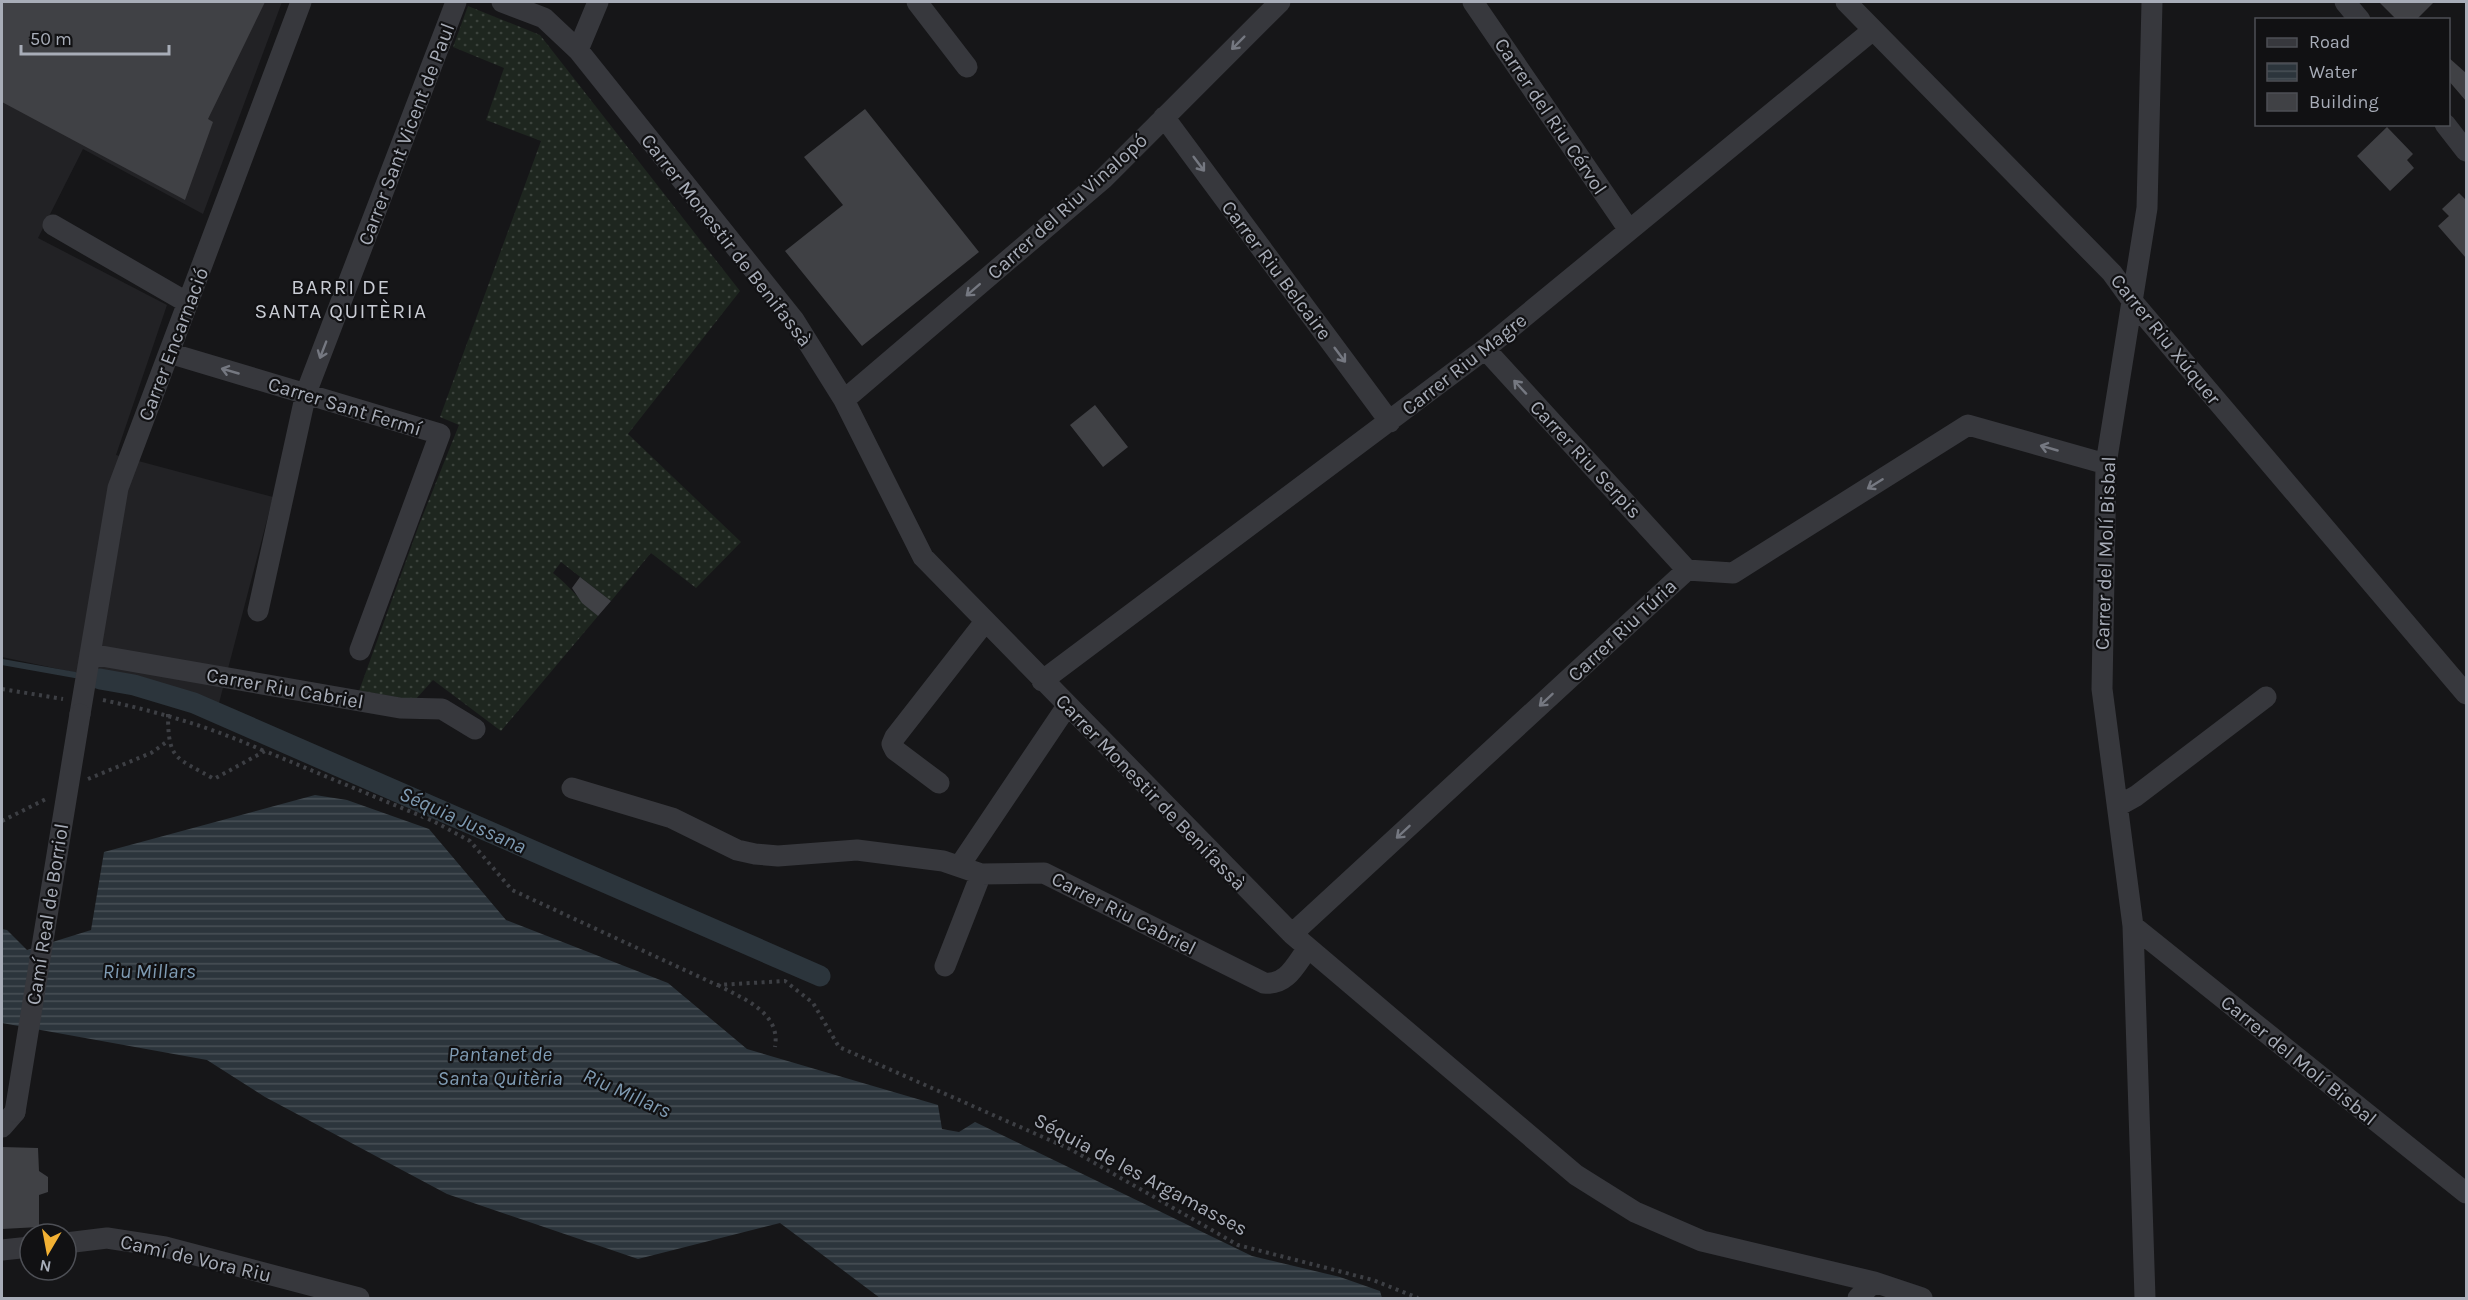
<svg xmlns="http://www.w3.org/2000/svg" width="2468" height="1300" font-family="Karla,sans-serif">
<style>
.built{fill:#222225}
.grass{fill:url(#grass-dots)}
.water{fill:url(#water-rules)}
.lines{fill:none;stroke-linecap:round;stroke-linejoin:round}
.stream{stroke:#2c353c;stroke-width:6}
.canal{stroke:#2c353c;stroke-width:21}
.building{fill:#404145}
.path{stroke:#3d3f44;stroke-width:4;stroke-dasharray:3 4.5;stroke-linecap:butt}
.minor{stroke:#37383d;stroke-width:21}
.minor-bridge{stroke:#37383d;stroke-width:21}
.oneway{stroke:#757881}
.labels{text-anchor:middle;stroke-width:4.5;stroke-linejoin:round;paint-order:stroke}
.street-label{font-size:20px;fill:#a8adb8;stroke:#111113}
.neighbourhood-label{font-size:21px;letter-spacing:1.5px;fill:#c9ccd4;stroke:#111113}
.water-label{font-size:21px;font-style:italic;fill:#7f9bb3;stroke:#111113}
</style>
<defs>
<pattern id="grass-dots" width="8" height="8" patternUnits="userSpaceOnUse" patternTransform="scale(1.5)"><rect width="8" height="8" fill="#1e261f"/><path d="M2 2h.1M6 6h.1" fill="none" stroke="#3c433d" stroke-width="1.8" stroke-linecap="round"/></pattern>
<pattern id="water-rules" width="6" height="5" patternUnits="userSpaceOnUse" patternTransform="scale(1.5)"><rect width="6" height="5" fill="#2c353c"/><path d="M0 2.5h6" fill="none" stroke="#485056"/></pattern>
</defs>
<rect width="100%" height="100%" fill="#161618"/>
<!-- built -->
<path class="built" d="M 2,2 L 282,2 L 203,214 L 83,149 L 38,238 L 167,305 L 116,455 L 273,497 L 219,703 L 2,657 Z"/>
<!-- grass -->
<path class="grass" d="M 468,6 L 540,35 L 740,291 L 628,434 L 741,542 L 696,588 L 651,553 L 611,601 L 561,562 L 553,573 C 570,586 581,602 598,616 L 501,731 L 433,680 L 415,700 L 359,691 L 419,525 L 459,425 L 440,417 L 541,141 L 486,120 L 504,68 L 453,47 Z"/>
<!-- water -->
<path class="water" d="M 315,795 L 347,800 L 429,829 L 506,920 L 668,983 L 747,1049 L 938,1105 L 942,1129 L 959,1132 L 975,1122 L 1252,1256 L 1340,1277 L 1380,1291 L 1382,1298 L 880,1298 L 780,1223 L 638,1259 L 447,1194 L 265,1097 L 207,1060 L 2,1023 L 2,929 L 7,930 L 27,950 L 91,930 L 104,852 Z"/>
<g class="lines">
<!-- stream -->
<path class="stream" d="M 2,662 L 75,675"/>
<!-- canal -->
<path class="canal" d="M 100,679 L 134,685 L 194,703 L 820,976"/>
</g>
<!-- building -->
<path class="building" d="M 2,2 L 265,2 L 208,119 L 213,122 L 185,200 L 2,102 Z
M 2379,2 L 2434,2 L 2416,20 L 2397,20 Z
M 2448,57 L 2466,73 L 2466,101 L 2448,80 Z
M 865,109 L 979,252 L 862,346 L 785,251 L 843,205 L 804,157 Z
M 2387,127 L 2413,154 L 2407,160 L 2414,168 L 2390,191 L 2357,156 Z
M 2459,193 L 2466,200 L 2466,258 L 2438,226 L 2449,216 L 2442,209 Z
M 1095,405 L 1128,447 L 1103,467 L 1070,425 Z
M 580,577 L 611,601 L 598,616 L 582,603 L 572,588 Z
M 2,1147 L 38,1148 L 39,1171 L 48,1177 L 48,1192 L 39,1195 L 39,1227 L 2,1229 Z"/>
<g class="lines">
<!-- path -->
<path class="path" d="M 2,689 L 63,699
M 103,700 C 159,712 211,727 264,751
M 168,714 C 168,761 176,757 214,779 L 265,751 L 433,821 L 470,841 L 512,890 L 717,985 L 785,981 L 813,1003 L 839,1047 L 1070,1149 L 1238,1245 L 1373,1280 L 1418,1298
M 88,779 L 151,753 L 168,741
M 2,821 L 46,799
M 718,985 C 743,999 781,1012 775,1047"/>
<!-- minor -->
<path class="minor" d="M 502,2 L 544,18 L 578,50 L 794,320 L 844,400 L 923,557 L 1292,934 L 1576,1175 L 1635,1212 L 1702,1241 L 1874,1282 L 1922,1298
M 917,2 L 967,67
M 1473,2 L 1629,230
M 1846,2 L 2112,273 L 2133,302 L 2466,694
M 2345,2 L 2360,20
M 578,50 L 598,2
M 1164,117 L 1390,422
M 2445,124 L 2466,151
M 53,225 L 188,303
M 1485,349 L 1687,570
M 169,353 L 440,434 L 360,650
M 844,400 L 1103,179 L 1280,2
M 258,611 L 306,393 L 456,2
M 90,654 L 400,708 L 442,709 L 475,729
M 1042,681 L 1485,349 L 1873,30
M 80,714 L 118,488 L 301,2
M 939,783 L 895,750 L 892,744 L 895,737 L 984,623
M 572,788 L 672,818 L 737,850 L 755,854 L 778,856 L 857,850 L 943,861 L 981,874 L 1044,873 L 1264,983 C 1287,986 1296,964 1308,948
M 2118,806 L 2136,796 L 2266,697
M 960,865 L 1067,706
M 2133,926 L 2466,1193
M 1292,934 L 1687,570 L 1733,573 L 1968,425 L 2106,464
M 945,966 L 981,874
M 2,1127 L 15,1112
M 66,1243 L 107,1238 L 165,1247 L 359,1298
M 2,1250 L 30,1247
M 1858,1298 L 1874,1282
M 2145,1298 L 2133,926 L 2102,689 L 2106,464 L 2147,208 L 2152,2"/>
<!-- minor-bridge -->
<path class="minor-bridge" d="M 15,1112 L 80,714"/>
</g>
<!-- one-way arrows -->
<defs><path id="oneway-shaft" d="M-6 0H5M1.5-3L5.5 0L1.5 3" fill="none" stroke-width="1.6" stroke-linecap="round" stroke-linejoin="round" transform="scale(1.5)"/></defs>
<g class="oneway">
<use href="#oneway-shaft" transform="translate(1238 43) rotate(135)"/>
<use href="#oneway-shaft" transform="translate(1199 164) rotate(53)"/>
<use href="#oneway-shaft" transform="translate(973 290) rotate(139)"/>
<use href="#oneway-shaft" transform="translate(323 350) rotate(111)"/>
<use href="#oneway-shaft" transform="translate(1340 355) rotate(53)"/>
<use href="#oneway-shaft" transform="translate(230 371) rotate(-164)"/>
<use href="#oneway-shaft" transform="translate(1520 387) rotate(-133)"/>
<use href="#oneway-shaft" transform="translate(2049 448) rotate(-164)"/>
<use href="#oneway-shaft" transform="translate(1875 484) rotate(148)"/>
<use href="#oneway-shaft" transform="translate(1546 700) rotate(137)"/>
<use href="#oneway-shaft" transform="translate(1403 832) rotate(137)"/>
</g>
<g class="labels">
<!-- street labels -->
<g class="street-label">
<text transform="translate(1551 116) rotate(56)" y="7">Carrer del Riu Cérvol</text>
<text transform="translate(406 134) rotate(-69)" y="7">Carrer Sant Vicent de Paul</text>
<text transform="translate(1067 206) rotate(-42)" y="7">Carrer del Riu Vinalopó</text>
<text transform="translate(727 240) rotate(52)" y="7">Carrer Monestir de Benifassà</text>
<text transform="translate(1277 270) rotate(53)" y="7">Carrer Riu Belcaire</text>
<text transform="translate(2166 339) rotate(51)" y="7">Carrer Riu Xúquer</text>
<text transform="translate(173 344) rotate(-69)" y="7">Carrer Encarnació</text>
<text transform="translate(1464 364) rotate(-38)" y="7">Carrer Riu Magre</text>
<text transform="translate(345 406) rotate(17)" y="7">Carrer Sant Fermí</text>
<text transform="translate(1586 459) rotate(47)" y="7">Carrer Riu Serpis</text>
<text transform="translate(2105 553) rotate(-88)" y="7">Carrer del Molí Bisbal</text>
<text transform="translate(1622 630) rotate(-43)" y="7">Carrer Riu Túria</text>
<text transform="translate(285 688) rotate(10)" y="7">Carrer Riu Cabriel</text>
<text transform="translate(1151 792) rotate(46)" y="7">Carrer Monestir de Benifassà</text>
<text transform="translate(1124 913) rotate(27)" y="7">Carrer Riu Cabriel</text>
<text transform="translate(47 914) rotate(-81)" y="7">Camí Real de Borriol</text>
<text transform="translate(2299 1060) rotate(39)" y="7">Carrer del Molí Bisbal</text>
<text transform="translate(1141 1174) rotate(28)" y="7">Séquia de les Argamasses</text>
<text transform="translate(196 1258) rotate(13)" y="7">Camí de Vora Riu</text>
</g>
<!-- neighbourhood labels -->
<g class="neighbourhood-label">
<text x="341" y="294">BARRI DE<tspan x="341" dy="24">SANTA QUITÈRIA</tspan></text>
</g>
<!-- water labels -->
<g class="water-label">
<text transform="translate(463 820) rotate(24)" y="7">Séquia Jussana</text>
<text x="149" y="978">Riu Millars</text>
<text x="500" y="1061">Pantanet de<tspan x="500" dy="24">Santa Quitèria</tspan></text>
<text transform="translate(627 1093) rotate(24)" y="7">Riu Millars</text>
</g>
</g>
<!-- border -->
<rect width="2468" height="1300" fill="none" stroke="#a8adb8" stroke-width="6"/>
<!-- legend -->
<rect x="2255" y="18" width="195" height="108" fill="#111113" stroke="#4d4f55" stroke-width="1.5"/>
<rect x="2267" y="38" width="30" height="9" fill="#37383d" stroke="#4d4f55" stroke-width="1.5"/>
<text x="2309" y="48" font-size="18" fill="#a8adb8">Road</text>
<rect x="2267" y="63" width="30" height="18" fill="url(#water-rules)" stroke="#4d4f55" stroke-width="1.5"/>
<text x="2309" y="78" font-size="18" fill="#a8adb8">Water</text>
<rect x="2267" y="93" width="30" height="18" fill="#404145" stroke="#4d4f55" stroke-width="1.5"/>
<text x="2309" y="108" font-size="18" fill="#a8adb8">Building</text>
<!-- north arrow -->
<g transform="translate(48 1252) rotate(190)"><circle r="28" fill="#111113" stroke="#4d4f55" stroke-width="1.5"/>
<path d="M0-4.5L10 22L0 15L-10 22Z" fill="#f2b134"/>
<text y="-9" font-size="16" font-weight="bold" text-anchor="middle" fill="#a8adb8">N</text>
</g>
<!-- scale -->
<path d="M21 45v9h148v-9" fill="none" stroke="#a8adb8" stroke-width="3"/>
<text x="30" y="45" font-size="18" fill="#a8adb8" stroke="#111113" stroke-width="4.5" paint-order="stroke">50 m</text>
</svg>
